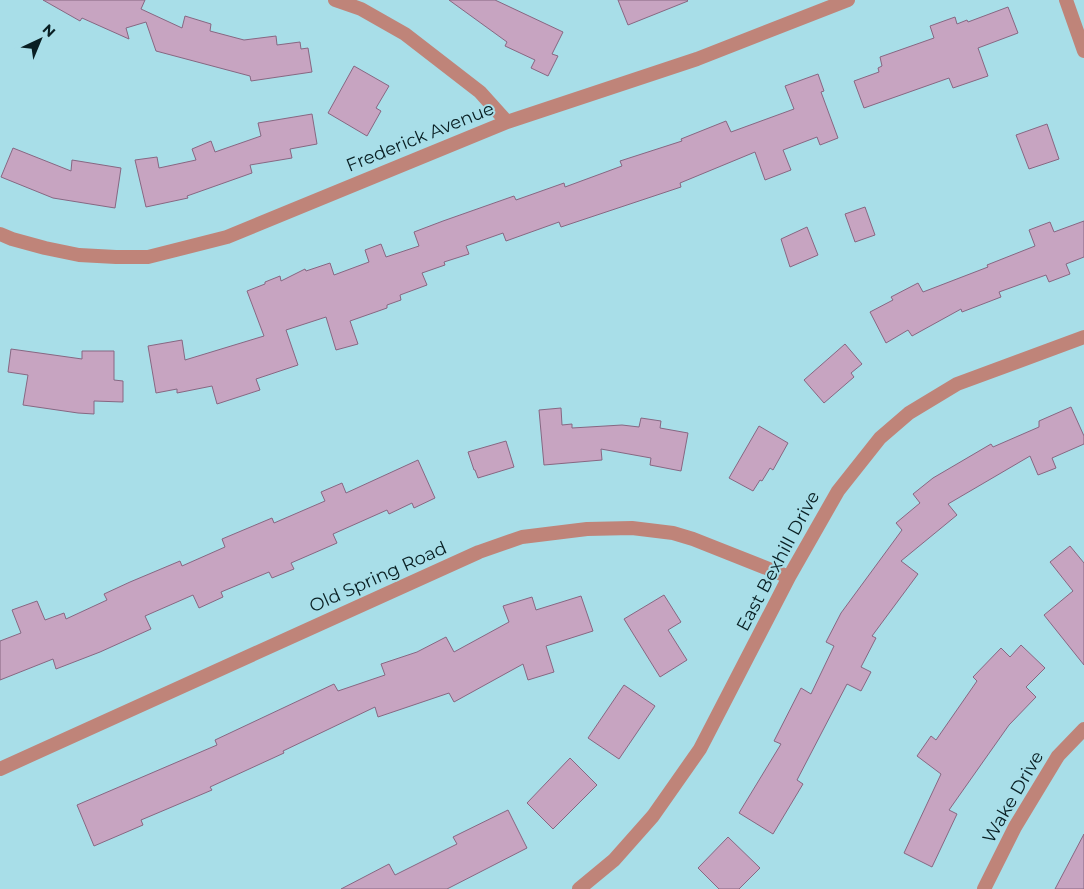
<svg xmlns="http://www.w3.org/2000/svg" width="1084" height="889" font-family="Montserrat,sans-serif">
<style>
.building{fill:#c7a4c1;stroke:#876782}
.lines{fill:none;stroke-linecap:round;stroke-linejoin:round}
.minor{stroke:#bf8479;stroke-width:14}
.labels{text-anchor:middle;stroke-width:4;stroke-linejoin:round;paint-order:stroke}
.street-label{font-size:18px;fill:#091f23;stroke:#a8dee8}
</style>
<rect width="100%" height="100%" fill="#a8dee8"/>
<!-- building -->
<path class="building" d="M 43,0 L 145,0 L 141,9 L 182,28 L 185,16 L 211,24 L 210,31 L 244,40 L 276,36 L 277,45 L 300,42 L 301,49 L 308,48 L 312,72 L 251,81 L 250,76 L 156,51 L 146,22 L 126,28 L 129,39 L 82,18 L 80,21 Z
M 449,0 L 495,0 L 563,32 L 552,54 L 558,56 L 548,76 L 531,68 L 535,60 L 505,46 L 507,42 Z
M 618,0 L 687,0 L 688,1 L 628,25 Z
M 1008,7 L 1018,33 L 978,48 L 988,76 L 953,88 L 949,78 L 864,108 L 854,81 L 879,72 L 878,68 L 882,66 L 880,57 L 934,38 L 930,26 L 955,17 L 957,24 L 967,20 L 968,22 Z
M 354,66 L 389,86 L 376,108 L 381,111 L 367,136 L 328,113 Z
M 818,74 L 824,91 L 821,92 L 838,138 L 820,145 L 817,137 L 783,150 L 791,170 L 765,180 L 755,152 L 680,183 L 681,187 L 561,227 L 559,222 L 506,241 L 503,233 L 466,246 L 469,254 L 444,262 L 445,265 L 422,273 L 427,285 L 400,295 L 401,300 L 387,305 L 387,308 L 350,321 L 358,344 L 336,350 L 326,317 L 286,330 L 298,365 L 256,379 L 260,390 L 217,404 L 212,386 L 177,393 L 177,389 L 156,393 L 148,346 L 182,340 L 185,360 L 264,336 L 247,291 L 265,284 L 265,282 L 280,276 L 281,281 L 305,269 L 306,271 L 330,263 L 334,275 L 369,262 L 365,250 L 381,244 L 386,257 L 419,246 L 414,232 L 443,221 L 514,196 L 516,200 L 564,183 L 565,187 L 622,166 L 620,161 L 682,141 L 681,139 L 726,121 L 731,132 L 794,109 L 785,86 Z
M 312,114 L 317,144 L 290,149 L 292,158 L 250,165 L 252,173 L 187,196 L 188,198 L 146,207 L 135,160 L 157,157 L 159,168 L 196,160 L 192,149 L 211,141 L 215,152 L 261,136 L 258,123 Z
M 1047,124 L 1059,159 L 1029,169 L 1016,135 Z
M 13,148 L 71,171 L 72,160 L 121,168 L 115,208 L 53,198 L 1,177 Z
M 865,207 L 875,235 L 855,242 L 845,214 Z
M 1084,221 L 1084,257 L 1066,264 L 1070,274 L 1049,282 L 1046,275 L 999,292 L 1001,297 L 962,312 L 961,309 L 912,336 L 908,330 L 886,343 L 870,312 L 893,300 L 891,297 L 918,283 L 923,292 L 988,267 L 987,265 L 1035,246 L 1029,230 L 1050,222 L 1054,232 Z
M 807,227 L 818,255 L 790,267 L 781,239 Z
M 845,344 L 862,364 L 851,373 L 854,377 L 824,403 L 804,380 Z
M 11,349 L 82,359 L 82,351 L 114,351 L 114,380 L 123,381 L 123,402 L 94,401 L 94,414 L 78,413 L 23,405 L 28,375 L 8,372 Z
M 1071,407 L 1084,436 L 1084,444 L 1052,458 L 1056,468 L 1038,475 L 1030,456 L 948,504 L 957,515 L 901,561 L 918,574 L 872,636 L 876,638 L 861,667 L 871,672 L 861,691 L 847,684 L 797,780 L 803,784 L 773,834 L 739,813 L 781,744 L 774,741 L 801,688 L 811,694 L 834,646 L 826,642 L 841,613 L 902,530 L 896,523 L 920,503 L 913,494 L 933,478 L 991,444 L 993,447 L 1039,427 L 1039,421 Z
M 561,408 L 562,425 L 572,424 L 572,428 L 622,425 L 639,427 L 641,418 L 661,421 L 660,428 L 688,433 L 681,471 L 650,465 L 651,458 L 601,449 L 602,460 L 544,465 L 539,410 Z
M 759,426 L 788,443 L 773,470 L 770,468 L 762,481 L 760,480 L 753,491 L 729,478 Z
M 506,441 L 514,467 L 478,478 L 475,470 L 474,470 L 468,452 Z
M 418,460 L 435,498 L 414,508 L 412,503 L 389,514 L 387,510 L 333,534 L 337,543 L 291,563 L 294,569 L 272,578 L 269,572 L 221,592 L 223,597 L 199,608 L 193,595 L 145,616 L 151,629 L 100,652 L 56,669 L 53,659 L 0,680 L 0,641 L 21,633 L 12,610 L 37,601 L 45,620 L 64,613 L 66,619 L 107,600 L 104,594 L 130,582 L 180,561 L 182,566 L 225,547 L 222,539 L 272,518 L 274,523 L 325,501 L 321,492 L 342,483 L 346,493 Z
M 1070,546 L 1084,563 L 1084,665 L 1044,615 L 1073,591 L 1050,562 Z
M 664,595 L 681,622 L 668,630 L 687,660 L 660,677 L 624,619 Z
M 581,596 L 593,631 L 546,646 L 554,672 L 528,680 L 523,664 L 454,702 L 449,693 L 378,717 L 375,707 L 283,751 L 284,753 L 210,787 L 212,790 L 141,820 L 143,825 L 94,846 L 77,805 L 217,745 L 215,740 L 334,684 L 338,691 L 385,675 L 381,664 L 417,652 L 446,637 L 454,652 L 509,622 L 503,606 L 532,597 L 536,610 Z
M 1021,645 L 1045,668 L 1026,687 L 1036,697 L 1009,725 L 949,810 L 957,814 L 932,867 L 904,853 L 941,774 L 917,756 L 931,736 L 936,740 L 977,681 L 973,677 L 1001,648 L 1010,657 Z
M 624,685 L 655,706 L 619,759 L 588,738 Z
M 570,758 L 597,785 L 553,829 L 527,803 Z
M 508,810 L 527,848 L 447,889 L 341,889 L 389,864 L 395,875 L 457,844 L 453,837 Z
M 1084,834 L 1084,889 L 1055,889 Z
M 728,837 L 760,868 L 739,889 L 719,889 L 698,868 Z"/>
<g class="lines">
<!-- minor -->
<path class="minor" d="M 335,0 L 361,9 L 405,34 L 480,92 L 507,122
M 1066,0 L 1084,51
M 0,234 L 12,239 L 45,248 L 79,255 L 116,257 L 148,257 L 227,237 L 507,122 L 697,59 L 848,0
M 0,769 L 479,552 L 522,537 L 587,529 L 632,528 L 673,533 L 693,539 L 789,577
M 579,889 L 614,860 L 653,816 L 700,749 L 789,577 L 838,491 L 880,438 L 909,413 L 957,384 L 1084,337
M 984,889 L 1015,827 L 1058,756 L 1084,729"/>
</g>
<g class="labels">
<!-- street labels -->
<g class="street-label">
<text transform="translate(420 137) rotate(-22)" y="6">Frederick Avenue</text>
<text transform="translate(778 561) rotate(-62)" y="6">East Bexhill Drive</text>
<text transform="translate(378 577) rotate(-24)" y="6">Old Spring Road</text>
<text transform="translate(1013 797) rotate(-60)" y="6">Wake Drive</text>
</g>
</g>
<!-- north arrow -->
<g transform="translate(40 40) rotate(44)" stroke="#a8dee8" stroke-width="4" paint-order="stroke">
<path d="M0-4L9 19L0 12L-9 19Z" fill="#091f23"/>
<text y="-8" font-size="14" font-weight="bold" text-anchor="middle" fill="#091f23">N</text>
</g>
</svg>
